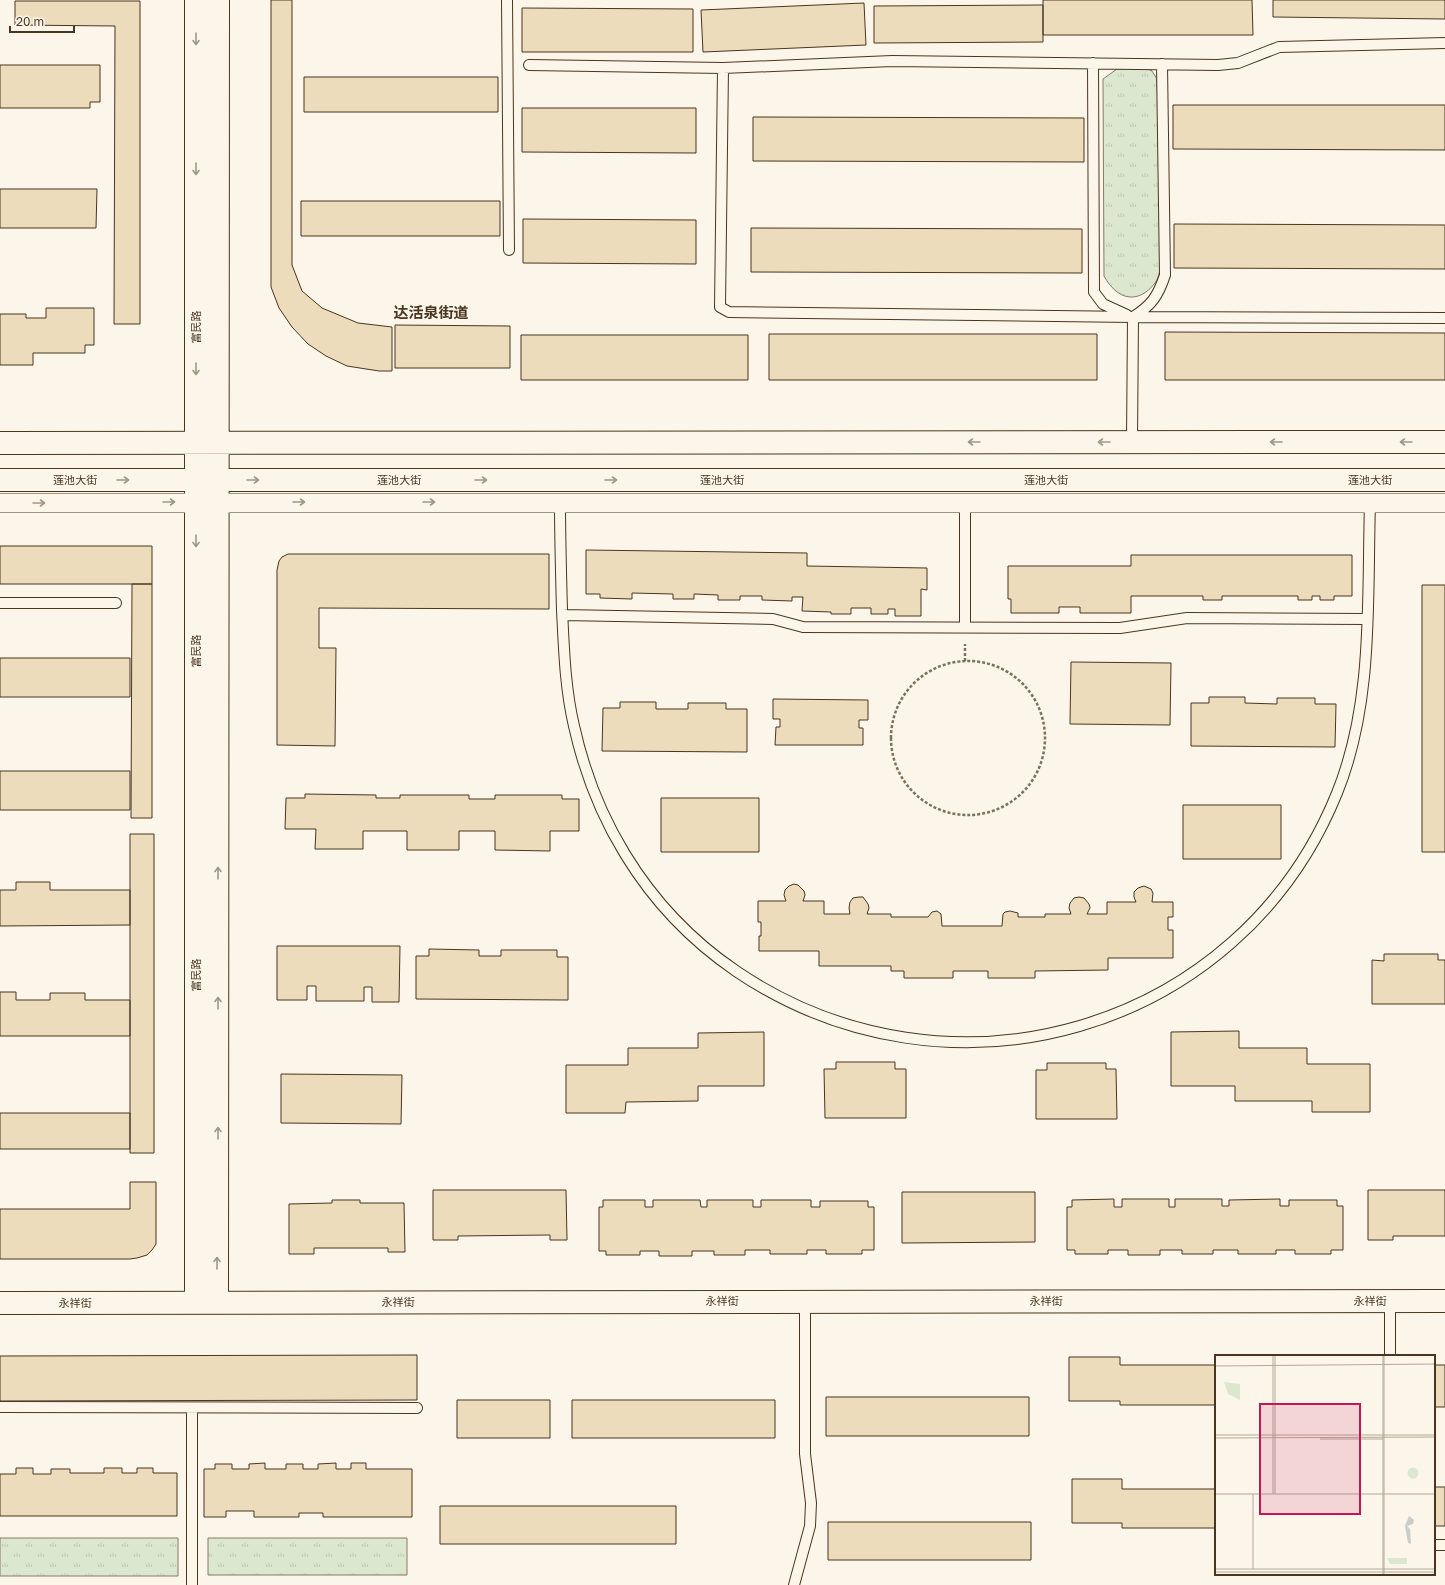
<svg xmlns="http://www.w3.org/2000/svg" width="1445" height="1585" font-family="'Golos Text','Noto Sans SC',sans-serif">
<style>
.grass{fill:url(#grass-tufts);stroke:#887966}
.building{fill:#ecdcbc;stroke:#4a3520}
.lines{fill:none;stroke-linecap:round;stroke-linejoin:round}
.lane-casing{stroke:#4a3520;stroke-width:12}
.street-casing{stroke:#4a3520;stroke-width:20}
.secondary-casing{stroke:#4a3520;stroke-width:24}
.path{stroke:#7f6f5c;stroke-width:2.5;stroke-dasharray:3 2;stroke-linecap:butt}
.lane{stroke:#fbf6e9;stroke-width:10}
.street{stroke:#fbf6e9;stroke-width:19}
.secondary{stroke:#fbf6e9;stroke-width:22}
.oneway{stroke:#a29684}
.labels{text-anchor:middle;stroke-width:3;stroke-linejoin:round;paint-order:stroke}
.street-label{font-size:11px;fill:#4a3520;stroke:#fbf6e9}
.district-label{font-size:15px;font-weight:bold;fill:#4a3520;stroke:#fbf6e9}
.inset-road{fill:none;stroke:#b4a999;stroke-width:1}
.view{fill:#c2185b;fill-opacity:0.15;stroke:#c2185b;stroke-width:2}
.inset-edge{fill:none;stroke:#4a3520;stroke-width:2}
</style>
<defs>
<pattern id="grass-tufts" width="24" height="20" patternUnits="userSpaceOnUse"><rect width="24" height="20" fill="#dce7d0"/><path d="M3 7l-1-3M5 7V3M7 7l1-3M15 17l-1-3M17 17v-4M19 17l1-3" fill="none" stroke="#bec7b2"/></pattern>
</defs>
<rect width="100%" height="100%" fill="#fbf6e9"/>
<!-- grass -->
<path class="grass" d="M 1146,68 L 1152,71 L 1157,79 L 1162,262 C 1160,268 1159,278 1155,283 C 1138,305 1117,300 1104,276 L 1103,79 L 1117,69 Z
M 0,1538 L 178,1538 L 178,1576 L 0,1576 Z
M 208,1538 L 407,1538 L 407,1575 L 208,1575 Z"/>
<!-- building -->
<path class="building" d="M 271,0 L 292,0 L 292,265 L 302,291 L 322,308 L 358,323 L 392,327 L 392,371 L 379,371 L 347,366 L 326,356 L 308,344 L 292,327 L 279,308 L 271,287 Z
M 1043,0 L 1252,0 L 1253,35 L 1043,35 Z
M 1273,0 L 1445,0 L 1445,19 L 1273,17 Z
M 15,1 L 140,1 L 140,324 L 114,324 L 115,26 L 15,25 Z
M 864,3 L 866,45 L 703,52 L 701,10 Z
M 1043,5 L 1043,42 L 874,43 L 874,6 Z
M 522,8 L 693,9 L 693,52 L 522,52 Z
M 0,65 L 100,65 L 100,102 L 90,102 L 90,108 L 0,108 Z
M 304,77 L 498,77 L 498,112 L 304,112 Z
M 1173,105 L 1445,105 L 1445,150 L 1173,149 Z
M 522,108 L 696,108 L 696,153 L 522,152 Z
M 753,117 L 1084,118 L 1084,162 L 753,161 Z
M 0,189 L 97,189 L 96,228 L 0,228 Z
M 301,201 L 500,201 L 500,236 L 301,236 Z
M 523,219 L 696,220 L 696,264 L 523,263 Z
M 1174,224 L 1445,225 L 1445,269 L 1174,268 Z
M 751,228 L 1082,229 L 1082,273 L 751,272 Z
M 46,308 L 94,308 L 94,345 L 85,345 L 85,353 L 33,353 L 33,365 L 0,365 L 0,314 L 26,314 L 26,318 L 46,318 Z
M 395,325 L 510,326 L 510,368 L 395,368 Z
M 1165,332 L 1445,333 L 1445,380 L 1165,380 Z
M 769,334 L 1097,334 L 1097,380 L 769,380 Z
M 521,335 L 748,335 L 748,380 L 521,380 Z
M 0,546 L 152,546 L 152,584 L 0,584 Z
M 586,550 L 807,553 L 807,566 L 927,568 L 927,590 L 921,589 L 921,616 L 895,616 L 895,609 L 888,609 L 888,614 L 871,614 L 871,608 L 851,608 L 851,614 L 831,614 L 831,612 L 802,611 L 803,597 L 792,597 L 792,601 L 762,600 L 762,596 L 740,596 L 740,600 L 718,600 L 718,595 L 694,594 L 694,599 L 673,599 L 673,594 L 632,593 L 632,599 L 600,598 L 600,594 L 586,594 Z
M 288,554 L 549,554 L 549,609 L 319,608 L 319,648 L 336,648 L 335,746 L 277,745 L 277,570 L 279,561 L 282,557 Z
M 1131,555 L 1352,555 L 1352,596 L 1334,596 L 1334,600 L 1320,600 L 1320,596 L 1312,596 L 1312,600 L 1298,600 L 1298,596 L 1222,596 L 1222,600 L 1203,600 L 1203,596 L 1131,596 L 1131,613 L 1080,613 L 1080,607 L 1059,607 L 1059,613 L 1011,613 L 1011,599 L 1008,599 L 1008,566 L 1131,566 Z
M 132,584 L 152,584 L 152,818 L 131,818 Z
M 1422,585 L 1445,585 L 1445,852 L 1422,852 Z
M 0,658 L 130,658 L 130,697 L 0,697 Z
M 1071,662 L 1171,663 L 1170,725 L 1070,724 Z
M 1209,697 L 1245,697 L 1245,703 L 1277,704 L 1277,698 L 1315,698 L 1315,704 L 1336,704 L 1335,747 L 1191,746 L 1191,703 L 1209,703 Z
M 773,699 L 868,700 L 868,720 L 859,720 L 859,728 L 863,728 L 863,745 L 775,745 L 776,727 L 780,727 L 780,719 L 773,719 Z
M 620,702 L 656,702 L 656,709 L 688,709 L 688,703 L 726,703 L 726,709 L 747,709 L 747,752 L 602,751 L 603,708 L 620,708 Z
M 0,771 L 130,771 L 130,810 L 0,810 Z
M 305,794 L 376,795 L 376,798 L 400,798 L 400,795 L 469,795 L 469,799 L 495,799 L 495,795 L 562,795 L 562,799 L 579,799 L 579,831 L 550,831 L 550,851 L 495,850 L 495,831 L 459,831 L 459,850 L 407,850 L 407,831 L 363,831 L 363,849 L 315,849 L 316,829 L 285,829 L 286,798 L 305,798 Z
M 661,798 L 759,798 L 759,852 L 661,852 Z
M 1183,805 L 1281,805 L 1281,859 L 1183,859 Z
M 130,834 L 154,834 L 154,1153 L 130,1153 Z
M 16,882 L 50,882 L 50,890 L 130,890 L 130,925 L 0,926 L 0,890 L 16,890 Z
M 794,884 L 798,885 L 804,891 L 805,895 L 803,901 L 824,901 L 824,914 L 850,914 L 849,908 L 850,902 L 853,898 L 859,897 L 863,897 L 868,904 L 869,908 L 867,914 L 891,914 L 891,917 L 928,917 L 932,912 L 937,911 L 941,914 L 942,926 L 1002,926 L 1003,914 L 1005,912 L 1010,911 L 1018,913 L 1018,917 L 1045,917 L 1045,914 L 1071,914 L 1069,908 L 1070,903 L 1074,898 L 1079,897 L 1084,898 L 1089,904 L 1090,908 L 1087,914 L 1107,914 L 1107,902 L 1136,902 L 1134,897 L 1134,892 L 1138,888 L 1144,886 L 1151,889 L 1153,893 L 1152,902 L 1173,902 L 1173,917 L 1168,917 L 1168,930 L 1173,930 L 1173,958 L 1108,958 L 1108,970 L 1035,971 L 1035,978 L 988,978 L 988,971 L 953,971 L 953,978 L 904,978 L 904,971 L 891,971 L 891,966 L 819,966 L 819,951 L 759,951 L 759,936 L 761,936 L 761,922 L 758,922 L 758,901 L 786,901 L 784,895 L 785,890 L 789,886 Z
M 277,946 L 400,946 L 399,1002 L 372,1002 L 372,987 L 364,987 L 364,1001 L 316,1001 L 316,986 L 307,986 L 307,1000 L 277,1000 Z
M 429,949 L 479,950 L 479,956 L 501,956 L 501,950 L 557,950 L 557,957 L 568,957 L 568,1000 L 416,999 L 416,956 L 429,956 Z
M 1384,954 L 1438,954 L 1438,960 L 1445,960 L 1445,1004 L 1372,1004 L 1372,960 L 1384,961 Z
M 0,992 L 16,992 L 16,1000 L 50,1000 L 50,993 L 85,993 L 85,1000 L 130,1000 L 130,1036 L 0,1036 Z
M 1239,1031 L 1239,1048 L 1307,1048 L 1307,1064 L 1370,1064 L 1370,1112 L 1312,1112 L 1312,1101 L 1235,1101 L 1235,1086 L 1171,1086 L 1171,1032 Z
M 764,1032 L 764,1086 L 698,1086 L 698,1101 L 626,1102 L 625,1113 L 566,1113 L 566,1065 L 628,1065 L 628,1048 L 698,1048 L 698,1033 Z
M 836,1062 L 895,1062 L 895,1069 L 906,1069 L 906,1118 L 825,1118 L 824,1069 L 836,1069 Z
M 1047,1063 L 1106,1063 L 1106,1069 L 1116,1069 L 1117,1119 L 1036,1119 L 1036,1070 L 1047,1070 Z
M 281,1074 L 402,1075 L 401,1124 L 281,1123 Z
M 0,1113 L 130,1113 L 130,1149 L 0,1149 Z
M 130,1182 L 156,1182 L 156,1244 L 152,1250 L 147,1255 L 137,1258 L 130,1259 L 0,1259 L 0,1209 L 130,1209 Z
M 433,1190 L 566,1190 L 567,1240 L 550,1240 L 550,1235 L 458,1236 L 458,1240 L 433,1240 Z
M 1368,1190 L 1445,1190 L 1445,1236 L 1393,1236 L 1393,1240 L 1368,1240 Z
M 902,1192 L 1035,1192 L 1035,1242 L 902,1243 Z
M 1114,1199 L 1114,1207 L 1122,1207 L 1122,1199 L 1169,1199 L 1169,1207 L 1175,1207 L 1175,1199 L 1222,1199 L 1222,1206 L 1229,1206 L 1229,1200 L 1280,1199 L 1280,1206 L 1289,1206 L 1289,1200 L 1337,1200 L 1337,1206 L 1343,1206 L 1343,1250 L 1331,1250 L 1331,1254 L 1295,1254 L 1295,1250 L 1276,1250 L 1276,1254 L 1238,1254 L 1238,1250 L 1213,1250 L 1213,1254 L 1182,1254 L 1182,1250 L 1160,1250 L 1160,1255 L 1128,1255 L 1128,1250 L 1108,1250 L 1108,1254 L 1075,1254 L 1075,1250 L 1067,1250 L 1067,1207 L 1072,1207 L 1072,1200 Z
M 332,1200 L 360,1200 L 360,1203 L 404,1203 L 405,1252 L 388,1252 L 388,1248 L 314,1248 L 314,1254 L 289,1254 L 289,1204 L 332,1203 Z
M 603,1200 L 645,1200 L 645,1207 L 653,1207 L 653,1200 L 700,1200 L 701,1207 L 707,1207 L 707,1200 L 753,1200 L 753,1207 L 761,1207 L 761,1200 L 811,1200 L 811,1207 L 820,1207 L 820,1201 L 868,1201 L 868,1207 L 874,1207 L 874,1250 L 862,1250 L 862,1254 L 826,1254 L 826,1250 L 807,1250 L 807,1254 L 770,1254 L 770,1250 L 745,1250 L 745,1255 L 714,1255 L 714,1251 L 692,1251 L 692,1256 L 659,1256 L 659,1251 L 640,1251 L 640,1255 L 606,1255 L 606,1251 L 599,1251 L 599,1207 L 603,1207 Z
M 417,1355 L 417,1400 L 0,1401 L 0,1356 Z
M 1069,1357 L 1120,1357 L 1120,1365 L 1216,1365 L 1216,1405 L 1120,1405 L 1120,1401 L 1069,1401 Z
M 1434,1365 L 1445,1365 L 1445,1407 L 1434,1407 Z
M 826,1397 L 1029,1397 L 1029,1436 L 826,1436 Z
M 457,1400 L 550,1400 L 550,1438 L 457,1438 Z
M 572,1400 L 775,1400 L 775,1438 L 572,1438 Z
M 265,1463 L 265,1469 L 286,1469 L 286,1464 L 303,1464 L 303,1469 L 318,1469 L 318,1464 L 336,1463 L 336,1469 L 351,1469 L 351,1463 L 366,1463 L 366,1469 L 412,1469 L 412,1517 L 323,1517 L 323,1513 L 299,1513 L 299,1517 L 254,1517 L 254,1511 L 226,1511 L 226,1517 L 204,1517 L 204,1469 L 215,1469 L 215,1464 L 232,1464 L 232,1469 L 249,1469 L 249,1464 Z
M 16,1468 L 33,1468 L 33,1474 L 51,1474 L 51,1469 L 70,1469 L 70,1473 L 104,1473 L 104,1468 L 122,1468 L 122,1473 L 137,1473 L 137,1468 L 153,1468 L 153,1473 L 177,1473 L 177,1516 L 0,1516 L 0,1474 L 16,1474 Z
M 1072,1479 L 1122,1479 L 1122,1489 L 1216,1489 L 1216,1528 L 1122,1528 L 1122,1523 L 1072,1523 Z
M 1434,1487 L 1445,1487 L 1445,1526 L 1434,1526 Z
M 440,1506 L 676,1506 L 676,1544 L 440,1544 Z
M 828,1522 L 1031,1522 L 1031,1560 L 828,1560 Z"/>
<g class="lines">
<defs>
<path id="lane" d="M 507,0 L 509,250
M 1093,63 L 1094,292 L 1103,304 L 1127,315
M 529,65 L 723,68 L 892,61 L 1218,65 L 1238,63 L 1279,47 L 1445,43
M 723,68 L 720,307 L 729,312 L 1133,317 L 1445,318
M 1133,317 C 1152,305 1158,296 1165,275 L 1162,64
M 1132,442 L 1133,317
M 560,502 C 560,538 561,574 562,610 C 564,649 565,688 574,726 C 584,771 601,815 625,854 C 653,900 692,941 736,971 C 948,1115 1240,1033 1337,793 C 1374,702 1367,599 1370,503
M 0,603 L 116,603
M 563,615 L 773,619 L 803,627 L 1120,628 L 1187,618 L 1367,619
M 965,627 L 965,503
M 1390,1301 L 1390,1356
M 0,1407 L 417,1408
M 1434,1545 L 1445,1545
M 192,1585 L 192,1408
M 794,1585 L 810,1526 L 811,1503 L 805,1454 L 805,1301"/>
<path id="street" d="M 0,503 L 1445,503"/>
<path id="secondary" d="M 0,443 L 1445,442
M 0,480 L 1445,480
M 196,1302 L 196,0
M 217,1302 L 218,0
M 0,1303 L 1445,1301"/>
</defs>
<!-- lane casing -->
<use href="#lane" class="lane-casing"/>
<!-- street casing -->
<use href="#street" class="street-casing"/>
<!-- secondary casing -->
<use href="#secondary" class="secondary-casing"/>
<!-- path -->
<path class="path" d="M 965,661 L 965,644
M891 738a77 77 0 1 1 154 0a77 77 0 1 1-154 0Z"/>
<!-- lane -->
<use href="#lane" class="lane"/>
<!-- street -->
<use href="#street" class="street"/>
<!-- secondary -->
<use href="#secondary" class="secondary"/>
</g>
<!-- one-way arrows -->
<defs><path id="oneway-shaft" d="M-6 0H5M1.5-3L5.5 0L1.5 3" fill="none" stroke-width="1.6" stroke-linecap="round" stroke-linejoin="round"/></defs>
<g class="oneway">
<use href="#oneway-shaft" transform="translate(196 39) rotate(90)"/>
<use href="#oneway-shaft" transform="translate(196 169) rotate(90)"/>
<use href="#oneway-shaft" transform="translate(196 369) rotate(90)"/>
<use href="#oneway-shaft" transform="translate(974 442) rotate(180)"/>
<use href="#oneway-shaft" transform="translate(1104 442) rotate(180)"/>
<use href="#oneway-shaft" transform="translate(1276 442) rotate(180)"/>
<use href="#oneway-shaft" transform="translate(1406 442) rotate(180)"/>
<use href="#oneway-shaft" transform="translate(123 480)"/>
<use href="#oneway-shaft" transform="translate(253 480)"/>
<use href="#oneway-shaft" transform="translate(481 480)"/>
<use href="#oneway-shaft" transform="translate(611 480)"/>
<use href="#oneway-shaft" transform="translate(169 502)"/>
<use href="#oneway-shaft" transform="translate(299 502)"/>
<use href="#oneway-shaft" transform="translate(429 502)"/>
<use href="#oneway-shaft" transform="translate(39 503)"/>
<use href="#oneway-shaft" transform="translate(196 541) rotate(90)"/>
<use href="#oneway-shaft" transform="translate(218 873) rotate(-90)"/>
<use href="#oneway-shaft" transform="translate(218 1003) rotate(-90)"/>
<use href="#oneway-shaft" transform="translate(218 1133) rotate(-90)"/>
<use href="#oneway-shaft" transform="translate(217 1263) rotate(-90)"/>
</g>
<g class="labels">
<!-- street labels -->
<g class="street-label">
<text transform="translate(196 327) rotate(-90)" y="4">富民路</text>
<text x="75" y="484">莲池大街</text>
<text x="399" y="484">莲池大街</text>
<text x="722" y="484">莲池大街</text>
<text x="1046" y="484">莲池大街</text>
<text x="1370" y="484">莲池大街</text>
<text transform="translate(196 651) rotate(-90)" y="4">富民路</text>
<text transform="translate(196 975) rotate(-90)" y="4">富民路</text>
<text x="722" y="1305">永祥街</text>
<text x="1046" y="1305">永祥街</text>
<text x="1370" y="1305">永祥街</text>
<text x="398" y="1306">永祥街</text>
<text x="75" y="1307">永祥街</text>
</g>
<!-- district labels -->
<g class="district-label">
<text x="431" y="318">达活泉街道</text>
</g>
</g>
<!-- overview -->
<g transform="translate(1215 1355)">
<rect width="220" height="220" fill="#fbf6e9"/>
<path d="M 9,27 L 25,29 L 25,45 L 13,39 ZM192.5 118a5.5 5.5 0 1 1 11 0a5.5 5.5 0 1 1-11 0ZM 172,203 L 192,203 L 192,209 L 175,209 Z" fill="#dce7d0"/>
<path d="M 194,161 L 199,165 L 198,169 L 192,171 L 195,174 L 196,189 L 193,188 L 190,171 Z" fill="#c9cecd"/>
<path class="inset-road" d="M 168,0 L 168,220M 169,0 L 169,220M 0,11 L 220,9M 0,80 L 220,80M 0,83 L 220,82M 105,84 L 168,84M 0,139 L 220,139M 58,139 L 58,0M 60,139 L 60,0M 0,214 L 220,214M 38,214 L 38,139M 0,217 L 220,217"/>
<path class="view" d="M 45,49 L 145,49 L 145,159 L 45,159 Z"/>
<rect width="220" height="220" class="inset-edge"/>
</g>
<!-- scale -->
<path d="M10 26v6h64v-6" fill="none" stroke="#4a3520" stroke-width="2"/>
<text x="16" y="26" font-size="12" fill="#4a3520" stroke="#fbf6e9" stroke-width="3" paint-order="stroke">20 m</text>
</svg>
